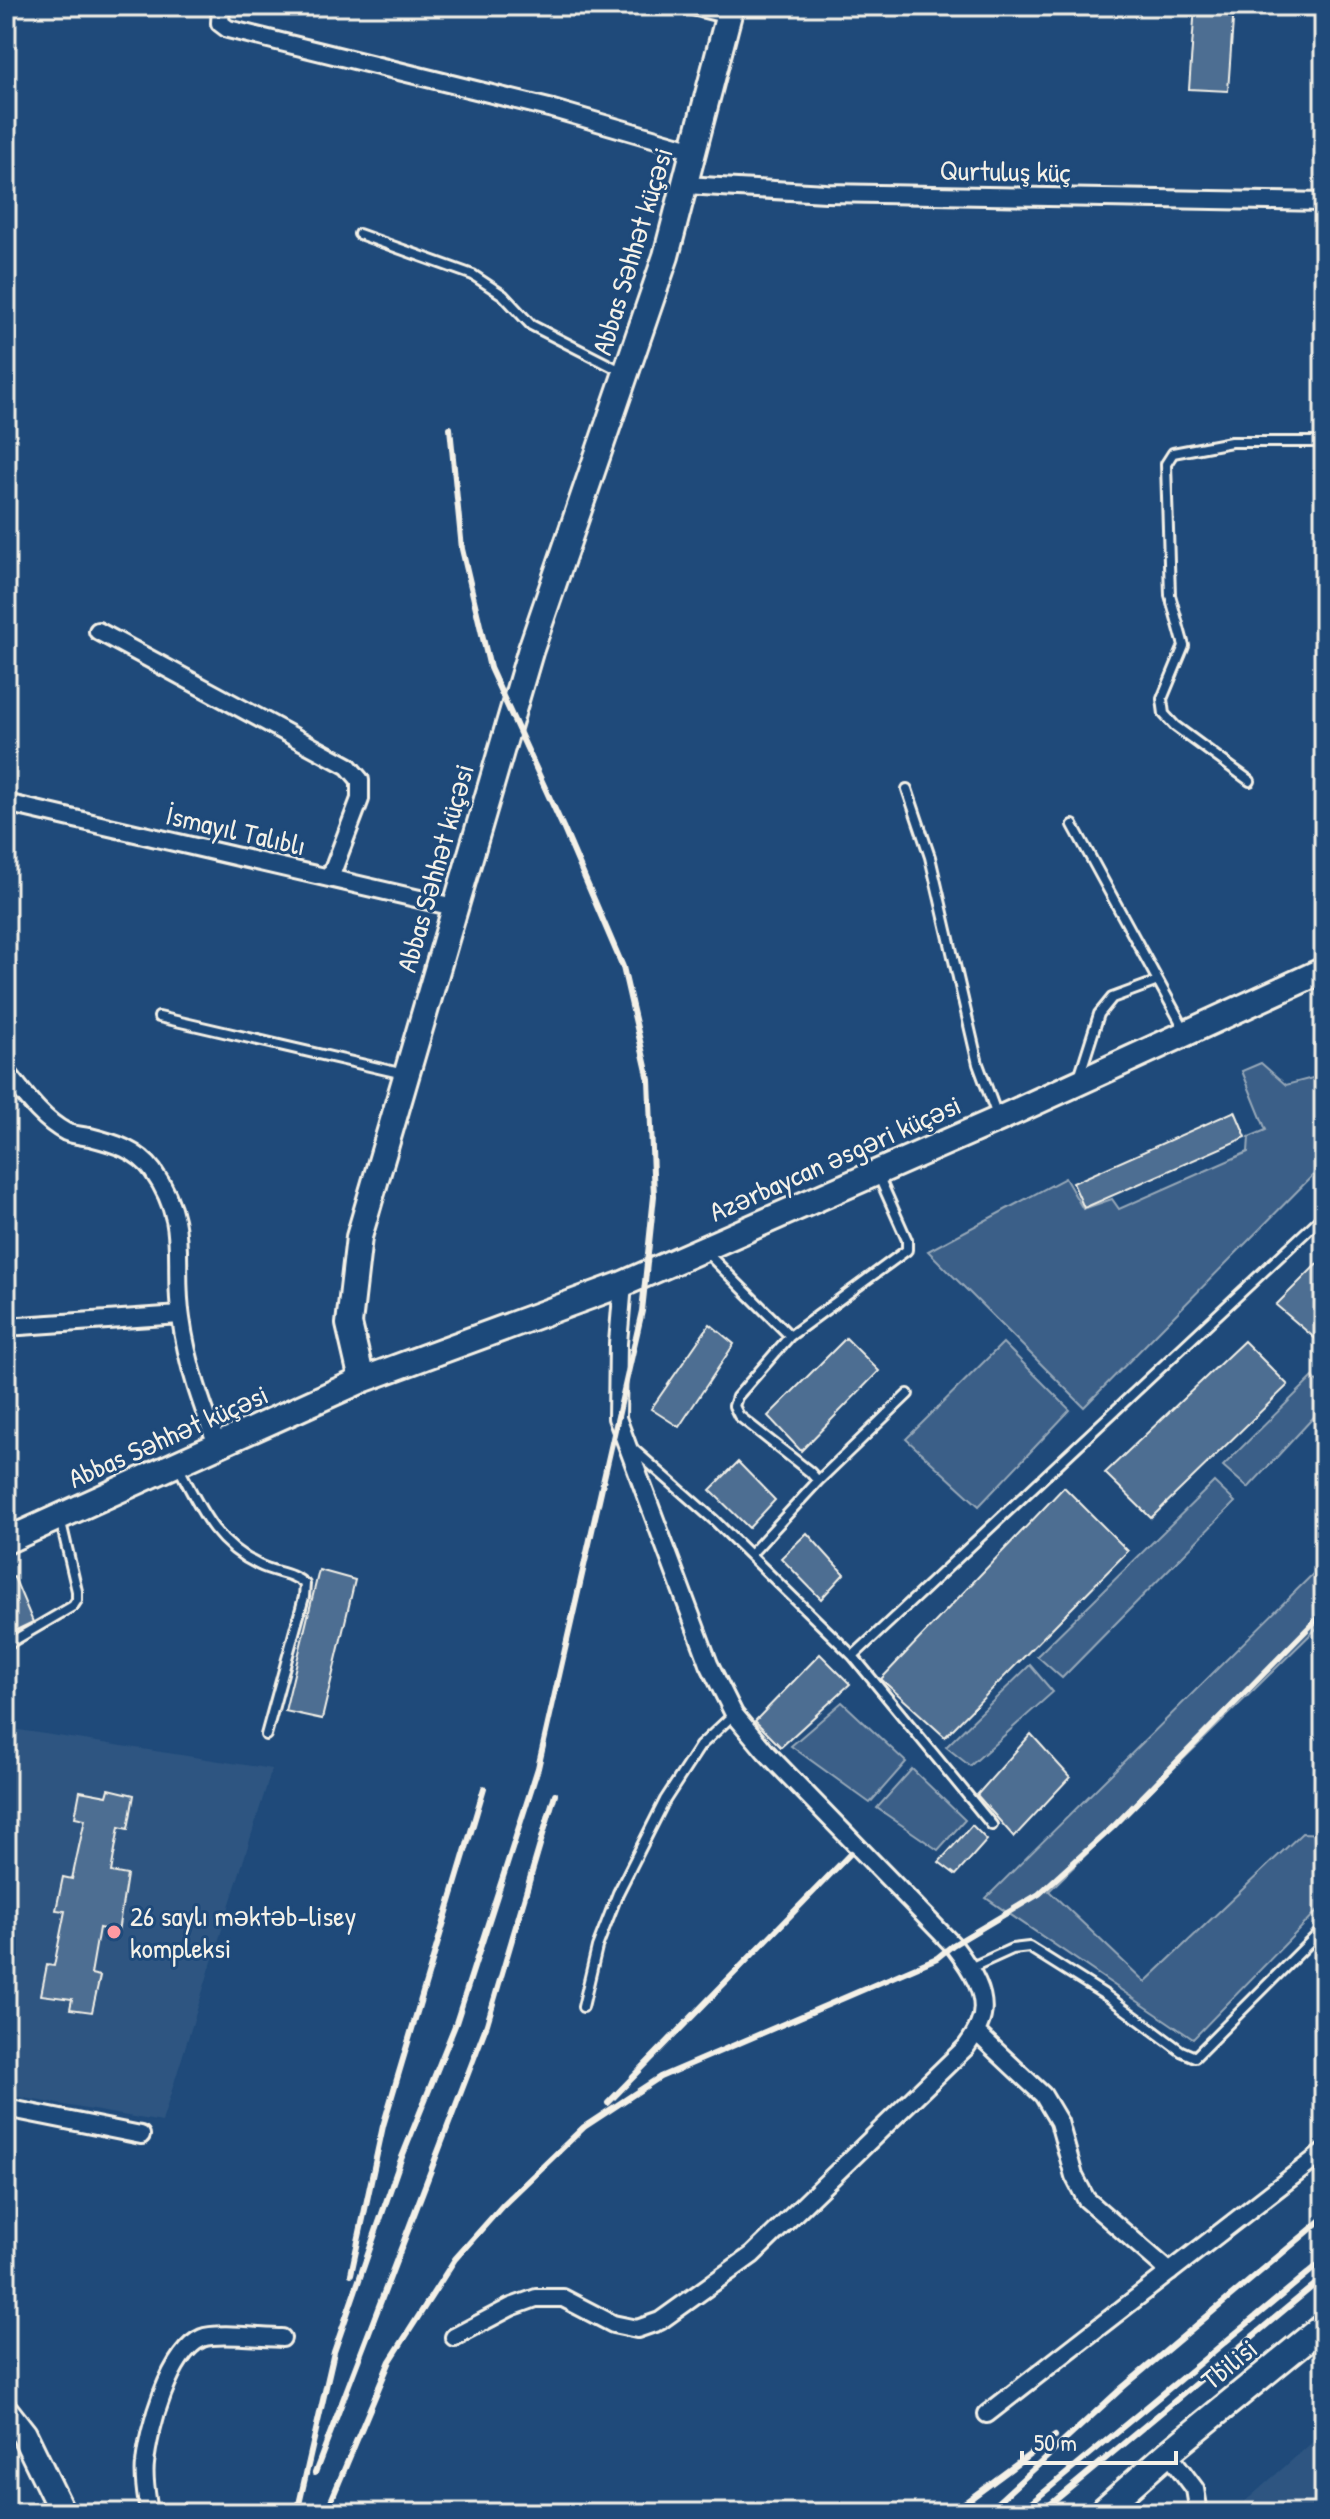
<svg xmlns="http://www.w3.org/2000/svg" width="1330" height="2519" font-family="'Patrick Hand',sans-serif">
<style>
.built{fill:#2d5581}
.green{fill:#3a5f88;stroke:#97a8b8;stroke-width:2}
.building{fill:#4d6e92;stroke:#f4f1e8;stroke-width:2}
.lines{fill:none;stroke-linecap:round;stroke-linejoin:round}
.lane-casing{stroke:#f4f1e8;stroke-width:14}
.street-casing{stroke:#f4f1e8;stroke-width:22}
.secondary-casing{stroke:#f4f1e8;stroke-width:30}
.lane{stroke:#1f4a7a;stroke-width:8}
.street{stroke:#1f4a7a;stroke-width:16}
.secondary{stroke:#1f4a7a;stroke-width:24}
.rail{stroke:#f4f1e8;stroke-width:6}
.poi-dot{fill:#ff9aa2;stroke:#1f4a7a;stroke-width:3}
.labels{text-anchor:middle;stroke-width:6;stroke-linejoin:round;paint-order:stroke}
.street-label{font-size:28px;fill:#f4f1e8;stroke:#1f4a7a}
.poi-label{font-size:28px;fill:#f4f1e8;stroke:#1f4a7a;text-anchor:start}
</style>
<rect width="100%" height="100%" fill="#1f4a7a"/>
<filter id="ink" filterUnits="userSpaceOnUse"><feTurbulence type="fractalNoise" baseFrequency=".0125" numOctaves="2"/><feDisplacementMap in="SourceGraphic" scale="16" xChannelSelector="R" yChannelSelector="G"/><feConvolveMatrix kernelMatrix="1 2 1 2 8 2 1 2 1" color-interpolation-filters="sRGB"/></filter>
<g filter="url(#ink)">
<!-- built -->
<path class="built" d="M 6,1728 L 272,1769 L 162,2122 L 6,2095 Z
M 1324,2432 L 1324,2513 L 1232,2513 Z"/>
<!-- green -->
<path class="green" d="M 1261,1063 L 1286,1085 L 1324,1075 L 1324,1164 L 1084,1407 L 928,1251 L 1065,1178 L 1083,1209 L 1112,1199 L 1119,1209 L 1248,1152 L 1249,1137 L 1266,1130 L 1242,1071 Z
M 1003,1343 L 1070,1410 L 979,1506 L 906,1439 Z
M 1313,1377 L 1324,1390 L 1324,1406 L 1248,1488 L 1223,1466 Z
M 1214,1482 L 1235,1502 L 1062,1678 L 1037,1656 Z
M 1324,1563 L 1324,1621 L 1049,1891 L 1145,1982 L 1302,1833 L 1324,1834 L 1324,1904 L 1193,2039 L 986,1898 Z
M 1030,1665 L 1053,1692 L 970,1766 L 946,1747 Z
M 842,1702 L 906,1762 L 870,1803 L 791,1746 Z
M 912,1769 L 965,1820 L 938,1850 L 877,1808 Z"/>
<!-- building -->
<path class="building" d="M 1195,6 L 1234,6 L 1228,91 L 1189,89 Z
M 1235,1111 L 1246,1137 L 1084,1208 L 1073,1183 Z
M 1324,1257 L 1324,1346 L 1276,1305 Z
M 710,1324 L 734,1344 L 679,1427 L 651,1409 Z
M 846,1338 L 879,1371 L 801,1451 L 768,1416 Z
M 1244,1341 L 1288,1385 L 1151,1518 L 1105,1473 Z
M 738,1462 L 775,1500 L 749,1528 L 710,1490 Z
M 1064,1487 L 1128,1551 L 945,1737 L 881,1679 Z
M 807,1533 L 844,1574 L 821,1599 L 781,1558 Z
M 319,1570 L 355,1580 L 322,1719 L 285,1711 Z
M 14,1577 L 33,1622 L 6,1635 L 6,1580 Z
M 820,1654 L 850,1684 L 781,1747 L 755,1721 Z
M 1031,1734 L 1070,1777 L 1014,1837 L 977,1795 Z
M 109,1789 L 134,1795 L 128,1829 L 119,1827 L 111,1872 L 127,1875 L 118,1932 L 99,1928 L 91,1974 L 100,1976 L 92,2012 L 70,2009 L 72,1999 L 41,1995 L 47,1965 L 54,1966 L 65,1911 L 56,1910 L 63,1877 L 72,1879 L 85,1819 L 75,1817 L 80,1791 L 107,1796 Z
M 972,1825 L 987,1840 L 956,1875 L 939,1862 Z"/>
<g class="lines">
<defs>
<path id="lane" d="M 359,234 L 473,275 L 503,295 L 531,325 L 621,371
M 1250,781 L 1175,726 L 1164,714 L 1162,699 L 1184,646 L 1170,595 L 1166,464 L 1173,453 L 1231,442 L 1324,442
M 907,789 L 930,857 L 978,1064 L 998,1118
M 1073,825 L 1186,1032
M 159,1017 L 404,1074
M 1079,1077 L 1099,1014 L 1112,998 L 1158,981
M 705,1251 L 790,1336
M 632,1448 L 714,1520 L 853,1656 L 992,1825
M 178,1466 C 200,1508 214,1543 259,1565 C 275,1573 291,1572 305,1584 L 304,1597 L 266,1735
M 818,1481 L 908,1394
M 750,1555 L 818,1481 L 810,1472 L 739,1416 L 734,1406 L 737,1397 L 790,1336 L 907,1250 L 907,1240 L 879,1177
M 6,1645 L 73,1606 L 77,1600 L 77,1591 L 60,1518
M 853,1656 L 1324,1215
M 970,1968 L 1012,1949 L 1029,1947 L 1107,1996 L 1181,2051 L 1195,2057 L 1324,1928
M 583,2007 L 597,1947 L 618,1893 L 665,1800 L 700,1746 L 734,1714"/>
<path id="street" d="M 221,6 L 220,23 L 228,29 L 553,109 L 694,150
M 693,6 L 729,15
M 685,185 L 826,193 L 1324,202
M 98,631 L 348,766 L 360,780 L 360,799 L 330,878
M 6,803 L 454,907
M 6,1071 C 23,1092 41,1119 66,1132 C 73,1135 83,1136 90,1137 C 114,1143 138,1150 153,1171 C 191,1225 172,1261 181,1318 C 187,1364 202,1405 218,1447
M 6,1327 L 180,1315
M 976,2032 L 1043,2095 L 1059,2122 L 1074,2176 L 1086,2199 L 1170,2272
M 6,2108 L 141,2135
M 454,2337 L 511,2307 L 536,2298 L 563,2298 L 613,2324 L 637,2329 L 660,2321 L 752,2255 L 966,2047 C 971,2040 976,2033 979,2025 C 992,1997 969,1966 953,1945 L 765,1751 L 734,1714 L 709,1664 L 617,1418 L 618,1343 L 623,1284
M 987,2414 L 1324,2152
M 1168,2453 L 1195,2489 L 1199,2513
M 149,2513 C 147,2498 143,2479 145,2464 C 148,2431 169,2352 202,2338 C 216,2332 263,2338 282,2338"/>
<path id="secondary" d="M 362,1380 L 349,1324 L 359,1237 L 530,652 L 666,256 L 731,6
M 6,1541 L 362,1380 L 623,1284 L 999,1119 L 1324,970
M 6,2411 L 24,2434 L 59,2506 L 60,2513
M 1100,2513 L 1168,2453 L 1324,2325"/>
</defs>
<!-- lane casing -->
<use href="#lane" class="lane-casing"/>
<!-- street casing -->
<use href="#street" class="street-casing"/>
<!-- secondary casing -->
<use href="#secondary" class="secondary-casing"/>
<!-- lane -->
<use href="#lane" class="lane"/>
<!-- street -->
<use href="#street" class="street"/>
<!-- secondary -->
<use href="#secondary" class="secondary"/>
<!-- rail -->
<path class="rail" d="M 608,2103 L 851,1853
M 351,2274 L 383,2126 L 484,1788
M 315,2473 L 487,2024 L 555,1794
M 297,2513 L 334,2352 L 400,2162 L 456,2023 L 538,1768 L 642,1311 L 654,1196 L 649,1080 L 623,967 L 563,827 L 490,668 L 462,549 L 450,428
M 326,2513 L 390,2361 L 455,2259 L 503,2205 L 584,2127 L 660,2077 L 937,1958 L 953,1945 L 1039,1894 L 1114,1826 L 1324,1612
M 951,2513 L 1055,2436
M 986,2513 L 1123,2387 L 1324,2218
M 1019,2513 L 1324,2260
M 1040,2513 L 1324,2277"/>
</g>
</g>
<!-- markers -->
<circle class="poi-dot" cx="114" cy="1932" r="8"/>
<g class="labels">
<!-- street labels -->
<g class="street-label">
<text transform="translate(1005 171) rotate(1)" y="10">Qurtuluş küç</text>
<text transform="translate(632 251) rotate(-73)" y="10">Abbas Səhhət küçəsi</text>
<text transform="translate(236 830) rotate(13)" y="10">İsmayıl Talıblı</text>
<text transform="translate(435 868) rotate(-74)" y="10">Abbas Səhhət küçəsi</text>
<text transform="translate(835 1158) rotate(-24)" y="10">Azərbaycan əsgəri küçəsi</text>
<text transform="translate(168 1436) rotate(-24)" y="10">Abbas Səhhət küçəsi</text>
<text transform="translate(1229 2364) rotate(-39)" y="10">Tbilisi</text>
</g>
<!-- poi labels -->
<g class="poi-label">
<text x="130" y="1926">26 saylı məktəb-lisey<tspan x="130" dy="32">kompleksi</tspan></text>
</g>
</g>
<!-- margin -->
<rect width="1330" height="2519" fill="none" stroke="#1f4a7a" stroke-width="32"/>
<rect x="16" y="16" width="1298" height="2487" fill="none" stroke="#f4f1e8" stroke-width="3" filter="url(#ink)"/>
<!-- scale -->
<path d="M1022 2451v12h154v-12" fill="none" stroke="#f4f1e8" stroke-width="4"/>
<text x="1034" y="2451" font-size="24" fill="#f4f1e8" stroke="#1f4a7a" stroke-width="6" paint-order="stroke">50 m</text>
</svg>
